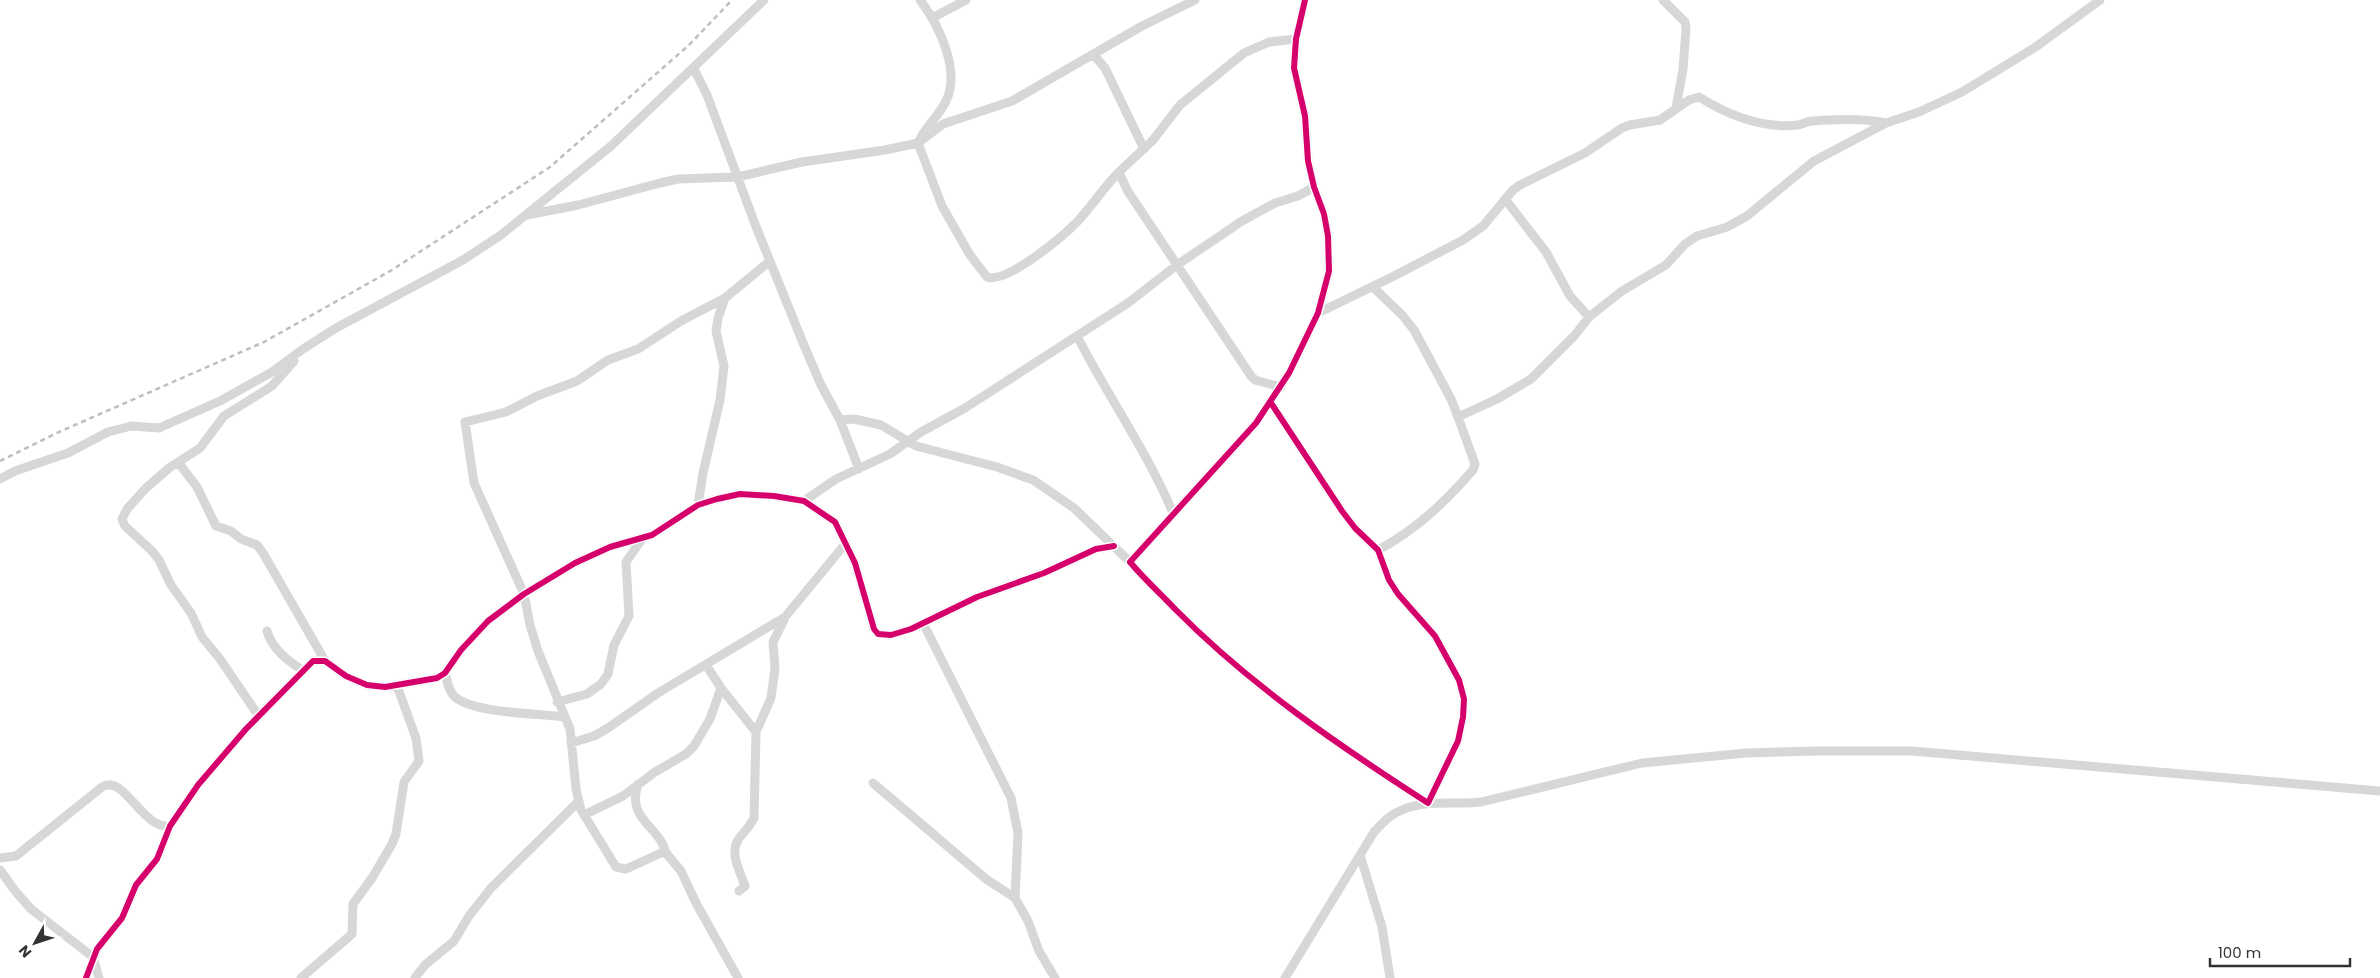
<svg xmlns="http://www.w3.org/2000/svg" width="2380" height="978" font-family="Poppins,sans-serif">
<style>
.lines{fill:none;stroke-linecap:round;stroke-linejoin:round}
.minor{stroke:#d7d7d7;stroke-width:9}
.rail{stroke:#bebebe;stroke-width:2.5;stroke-dasharray:5 4;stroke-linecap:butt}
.cycleway-casing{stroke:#fff;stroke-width:9}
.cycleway{stroke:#d6006c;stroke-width:6}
</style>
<rect width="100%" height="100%" fill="#fff"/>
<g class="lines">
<!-- minor -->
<path class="minor" d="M 920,0 C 939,25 961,71 946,101 C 939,116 925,127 918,143 L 942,206 L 970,255 L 987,277 C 1007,284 1063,236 1077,222 C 1092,206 1104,187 1119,172
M 1663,0 L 1685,22 L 1686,29 L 1683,69 L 1676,108
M 932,18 L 966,0
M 1093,54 L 1105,68 L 1144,149
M 694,69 L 707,95 L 755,224 L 803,343 L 821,385 L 840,420 L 859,469
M 1505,199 L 1546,252 L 1570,296 L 1589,317 L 1622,291 L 1666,265 L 1685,244 L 1697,236 L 1727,227 L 1747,216 L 1814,161 L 1886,123 L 1919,112 L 1962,92 L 2034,48 L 2100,0
M 527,215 L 578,205 L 660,183 L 678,179 L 737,177 L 802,162 L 885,150 L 918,143 L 943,124 L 1012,101 L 1142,26 L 1195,0
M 1373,287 L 1403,316 L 1414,330 L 1451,399 L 1458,417
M 1318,313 L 1394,276 L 1463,240 L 1483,226 L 1513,190 L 1520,185 L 1585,153 L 1622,128 L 1630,125 L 1660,120 L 1689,100 L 1699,97 C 1728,115 1763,129 1798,125 C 1803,124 1808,121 1813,121 C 1837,119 1863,118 1886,123
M 1077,336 C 1107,395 1147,451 1173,513
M 1281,387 L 1255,380 L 1251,376 L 1127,190 L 1119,172 L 1153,140 L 1180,105 L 1244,53 L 1269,42 L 1296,39
M 1271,403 L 1342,511 L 1355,528 L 1378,550 L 1389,580 L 1398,594 L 1435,636 L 1459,680 L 1464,699 L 1463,717 L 1458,741 L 1428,803 C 1338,745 1250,685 1175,609 C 1160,593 1144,579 1130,562 L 1256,423 L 1289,373 L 1318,313 L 1329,271 L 1328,236 L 1324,214 L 1314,187 L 1308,161 L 1305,116 L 1294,68 L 1296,39 L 1305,0
M 840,420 L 854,419 L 881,425 L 916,446 L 997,467 L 1033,480 L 1074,508 L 1130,562
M 178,462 L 197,487 L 216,526 L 231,531 L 241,539 L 257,545 L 263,553 L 325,661
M 0,479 L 15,471 L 68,453 L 108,432 L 131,426 L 159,428 L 220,401 L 272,372 L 303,349 L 336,328 L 463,260 L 501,235 L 611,146 L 764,0
M 804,501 L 836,479 L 890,454 L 921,432 L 965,408 L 1128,303 L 1177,265 L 1242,221 L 1275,203 L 1298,196 L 1314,187
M 698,505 L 703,473 L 720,400 L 724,366 L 716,331 L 718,318 L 725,298
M 1378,550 C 1416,530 1445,502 1473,470 L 1475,464 L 1458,417 L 1497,399 L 1531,379 L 1575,335 L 1589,317
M 923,623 L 1011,798 L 1018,833 L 1015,898
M 267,631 C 272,649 287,660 302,670
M 706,665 L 721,688 L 756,732
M 445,673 C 447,681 449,692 455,697 C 476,714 537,713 565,717
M 557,702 L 587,694 L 601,684 L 608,674 L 614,645 L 629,616 L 626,562 L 642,539
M 258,715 L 220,659 L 202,637 L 191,613 L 171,585 L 159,560 L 152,551 L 125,526 L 122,519 L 127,509 L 146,488 L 169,468 L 200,448 L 224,416 L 272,386 L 294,361
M 571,743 L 594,736 L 608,728 L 658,693 L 785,617 L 846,543
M 873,783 L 986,879 L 1015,898 L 1028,921 L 1039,951 L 1055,978
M 638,784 C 626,820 659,825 666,853
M 584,815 L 623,796 L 655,772 L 686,754 L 694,746 L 710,719 L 721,688
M 1360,855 L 1382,927 L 1390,978
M 0,858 L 16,856 L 102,787 C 124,773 142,830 170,826
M 0,870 L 16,892 L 31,909 L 93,957 L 99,978
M 739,891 L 745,886 C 740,871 728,852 740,837 C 746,830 750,826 754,818 L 756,732 L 771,698 L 775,669 L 773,642 L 784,620
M 86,978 L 97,949 L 122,918 L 136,885 L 157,859 L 170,826 L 198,785 L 246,729 L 313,661 L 325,661 L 346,676 L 367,685 L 385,687 L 437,678 L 445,673 L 461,650 L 488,621 L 524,594 L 575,563 L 610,547 L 652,535 L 698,505 L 717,499 L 740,494 L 774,496 L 804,501 L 835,522 L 855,563 L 874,629 L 878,634 L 891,635 L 911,629 L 977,597 L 1044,573 L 1096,549 L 1114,546
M 301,978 L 352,934 L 353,904 L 372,878 L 392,844 L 396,834 L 404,782 L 419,761 L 416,738 L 397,686
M 415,978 L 425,965 L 454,941 L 469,916 L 491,888 L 579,801
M 738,978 L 696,903 L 681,871 L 666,853 L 661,853 L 626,869 L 616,867 L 581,810 L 576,789 L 570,729 L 538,651 L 530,625 L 524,594 L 474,483 L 465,422 L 506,412 L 537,396 L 577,381 L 608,360 L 638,349 L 681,321 L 725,298 L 770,261
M 1285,978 L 1374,832 C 1382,824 1390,814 1402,810 C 1426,799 1455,805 1481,802 L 1642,763 L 1746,753 L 1818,751 L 1912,751 L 2380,791"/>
<!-- rail -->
<path class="rail" d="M 0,461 L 59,432 L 264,342 L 392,270 L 550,167 L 689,45 L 732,0"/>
<defs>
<path id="cycleway" d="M 1271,403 L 1342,511 L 1355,528 L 1378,550 L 1389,580 L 1398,594 L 1435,636 L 1459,680 L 1464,699 L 1463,717 L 1458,741 L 1428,803 C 1338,745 1250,685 1175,609 C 1160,593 1144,579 1130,562 L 1256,423 L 1289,373 L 1318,313 L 1329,271 L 1328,236 L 1324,214 L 1314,187 L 1308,161 L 1305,116 L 1294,68 L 1296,39 L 1305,0
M 86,978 L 97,949 L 122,918 L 136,885 L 157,859 L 170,826 L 198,785 L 246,729 L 313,661 L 325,661 L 346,676 L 367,685 L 385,687 L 437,678 L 445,673 L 461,650 L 488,621 L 524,594 L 575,563 L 610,547 L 652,535 L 698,505 L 717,499 L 740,494 L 774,496 L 804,501 L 835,522 L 855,563 L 874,629 L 878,634 L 891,635 L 911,629 L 977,597 L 1044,573 L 1096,549 L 1114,546"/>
</defs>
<!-- cycleway casing -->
<use href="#cycleway" class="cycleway-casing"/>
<!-- cycleway -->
<use href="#cycleway" class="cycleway"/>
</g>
<!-- north arrow -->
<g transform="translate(35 943) rotate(230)" stroke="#ffffff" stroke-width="4" paint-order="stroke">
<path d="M0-4L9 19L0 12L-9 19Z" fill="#333333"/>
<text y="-8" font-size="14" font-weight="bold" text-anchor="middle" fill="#333333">N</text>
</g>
<!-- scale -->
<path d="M2210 958v8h140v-8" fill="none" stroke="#333333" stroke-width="2.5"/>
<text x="2218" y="958" font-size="15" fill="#333333" stroke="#ffffff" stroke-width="4" paint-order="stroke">100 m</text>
</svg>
